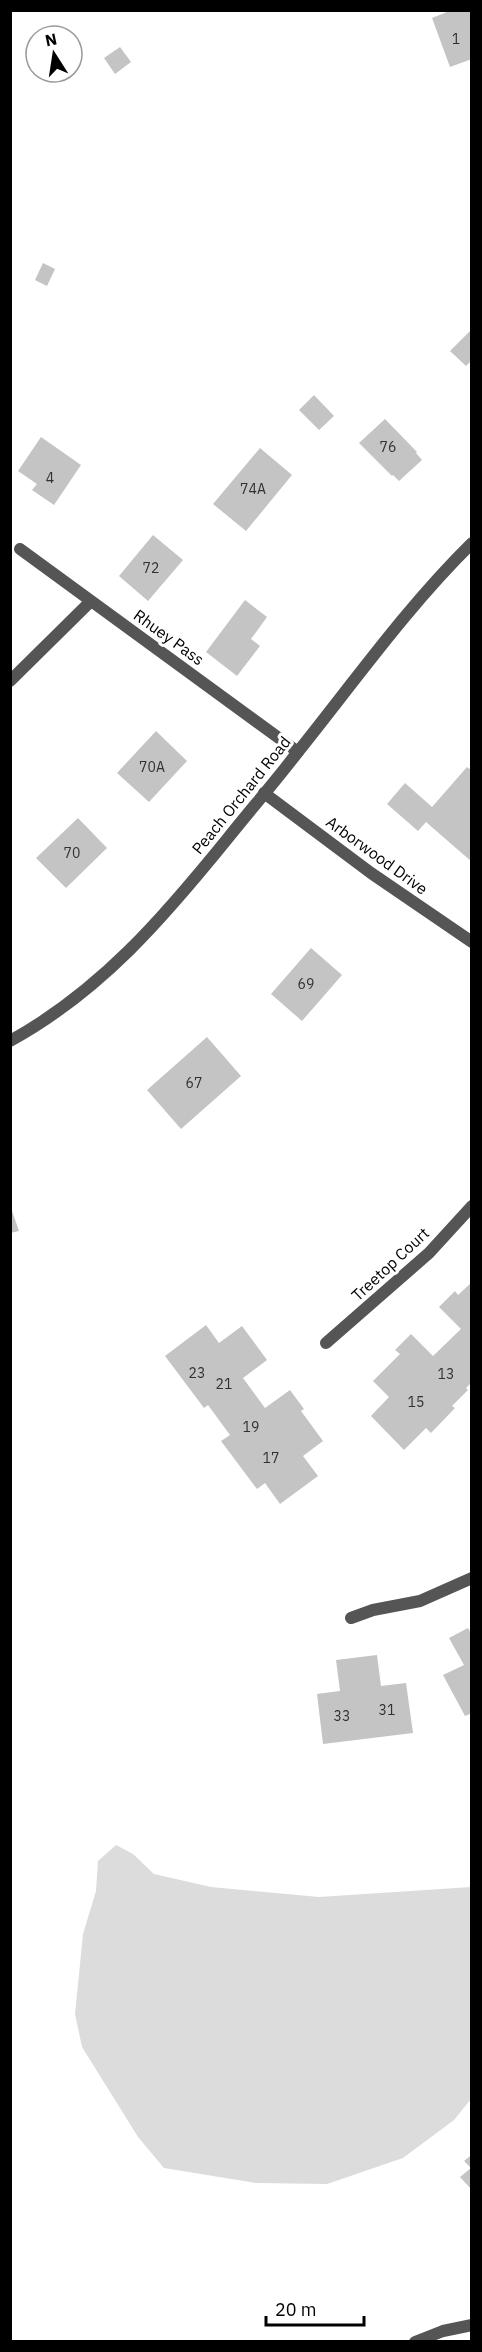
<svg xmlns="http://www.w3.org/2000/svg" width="482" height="2352" font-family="'IBM Plex Sans',sans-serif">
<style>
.green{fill:#dcdcdc}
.building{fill:#c4c4c4}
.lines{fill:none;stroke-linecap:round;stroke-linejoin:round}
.minor{stroke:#555;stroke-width:12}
.tertiary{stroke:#555;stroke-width:12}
.labels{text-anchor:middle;stroke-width:6;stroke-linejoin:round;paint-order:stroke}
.number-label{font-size:14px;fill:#313131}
.street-label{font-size:16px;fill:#000;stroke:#fff}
</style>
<rect width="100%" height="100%" fill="#fff"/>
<!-- green -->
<path class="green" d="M 116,1845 L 133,1854 L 154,1874 L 211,1887 L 319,1897 L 471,1887 L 471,2099 L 454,2120 L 403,2158 L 327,2184 L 256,2183 L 164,2168 L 138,2137 L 82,2047 L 75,2014 L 83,1934 L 96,1891 L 98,1861 Z"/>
<!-- building -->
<path class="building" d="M 452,10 L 472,10 L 472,59 L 450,67 L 432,18 Z
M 120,47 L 131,62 L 115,74 L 104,58 Z
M 43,263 L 55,269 L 47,286 L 35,280 Z
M 472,329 L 472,360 L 466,366 L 450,351 Z
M 314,395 L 334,416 L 319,430 L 299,410 Z
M 385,419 L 417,452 L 416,453 L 422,460 L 399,481 L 393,475 L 392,476 L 359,443 Z
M 41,437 L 81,465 L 54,505 L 32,490 L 37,484 L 18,471 Z
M 260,448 L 292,475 L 246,531 L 213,504 Z
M 153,535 L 183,560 L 148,601 L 119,576 Z
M 245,600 L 267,617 L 251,639 L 260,646 L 237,676 L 206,652 Z
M 156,731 L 187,761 L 149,802 L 117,773 Z
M 467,767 L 472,771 L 472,862 L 426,822 L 418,831 L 387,804 L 405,783 L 432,807 Z
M 78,818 L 107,848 L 66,888 L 36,858 Z
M 311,948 L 342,975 L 302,1021 L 271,994 Z
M 207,1037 L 241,1076 L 181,1129 L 147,1090 Z
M 10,1205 L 19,1231 L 10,1233 Z
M 472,1282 L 472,1382 L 466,1388 L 468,1390 L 452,1406 L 455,1408 L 431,1433 L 426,1428 L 404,1450 L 371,1416 L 389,1397 L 373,1381 L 400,1354 L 395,1350 L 411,1334 L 433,1356 L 461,1329 L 439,1307 L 455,1291 L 458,1295 Z
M 206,1325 L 219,1343 L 242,1326 L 267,1360 L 243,1378 L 265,1408 L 290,1390 L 304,1409 L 301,1411 L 323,1441 L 303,1456 L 318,1476 L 280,1504 L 265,1483 L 257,1489 L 221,1441 L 230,1435 L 208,1405 L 204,1408 L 165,1356 Z
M 468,1628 L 472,1635 L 472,1713 L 465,1716 L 443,1675 L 464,1665 L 449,1638 Z
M 377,1655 L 381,1686 L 406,1683 L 413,1733 L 323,1744 L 317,1694 L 340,1691 L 336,1660 Z
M 470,2156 L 472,2157 L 472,2190 L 460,2177 L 471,2168 L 464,2161 Z"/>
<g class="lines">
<!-- minor -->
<path class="minor" d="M 20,549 L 298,752
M 10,681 L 91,601
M 264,793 L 371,873 L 472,942
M 326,1343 L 429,1253 L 472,1206
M 351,1618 L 373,1610 L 420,1601 L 472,1578
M 415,2342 L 443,2331 L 472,2325"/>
<!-- tertiary -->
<path class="tertiary" d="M 10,1041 C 101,991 164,917 228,838 C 251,809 275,782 297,753 C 354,682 407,607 472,543"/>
</g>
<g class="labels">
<!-- number labels -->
<g class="number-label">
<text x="456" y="44">1</text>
<text x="388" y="452">76</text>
<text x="50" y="483">4</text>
<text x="253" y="494">74A</text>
<text x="151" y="573">72</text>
<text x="152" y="772">70A</text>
<text x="72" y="858">70</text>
<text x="306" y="989">69</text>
<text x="194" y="1088">67</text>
<text x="197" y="1378">23</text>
<text x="446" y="1379">13</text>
<text x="224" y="1389">21</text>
<text x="416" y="1407">15</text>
<text x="251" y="1432">19</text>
<text x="271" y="1463">17</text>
<text x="387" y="1715">31</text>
<text x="342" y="1721">33</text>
</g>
<!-- street labels -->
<g class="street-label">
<text transform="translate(169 637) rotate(36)" y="6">Rhuey Pass</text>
<text transform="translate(241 795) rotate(-51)" y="6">Peach Orchard Road</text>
<text transform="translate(377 855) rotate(36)" y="6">Arborwood Drive</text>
<text transform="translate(390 1264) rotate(-43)" y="6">Treetop Court</text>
</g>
</g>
<!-- border -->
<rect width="482" height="2352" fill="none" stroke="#000000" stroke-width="24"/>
<!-- north arrow -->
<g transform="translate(54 54) rotate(348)"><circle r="28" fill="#ffffff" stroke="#999999" stroke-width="1.5"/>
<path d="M0-4.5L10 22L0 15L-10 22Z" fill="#000000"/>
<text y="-9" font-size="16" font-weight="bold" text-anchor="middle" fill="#000000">N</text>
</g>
<!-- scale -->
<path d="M266 2316v9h98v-9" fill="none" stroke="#000000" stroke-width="3"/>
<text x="275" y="2316" font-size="18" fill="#000000" stroke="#ffffff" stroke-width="4.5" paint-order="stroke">20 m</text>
</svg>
